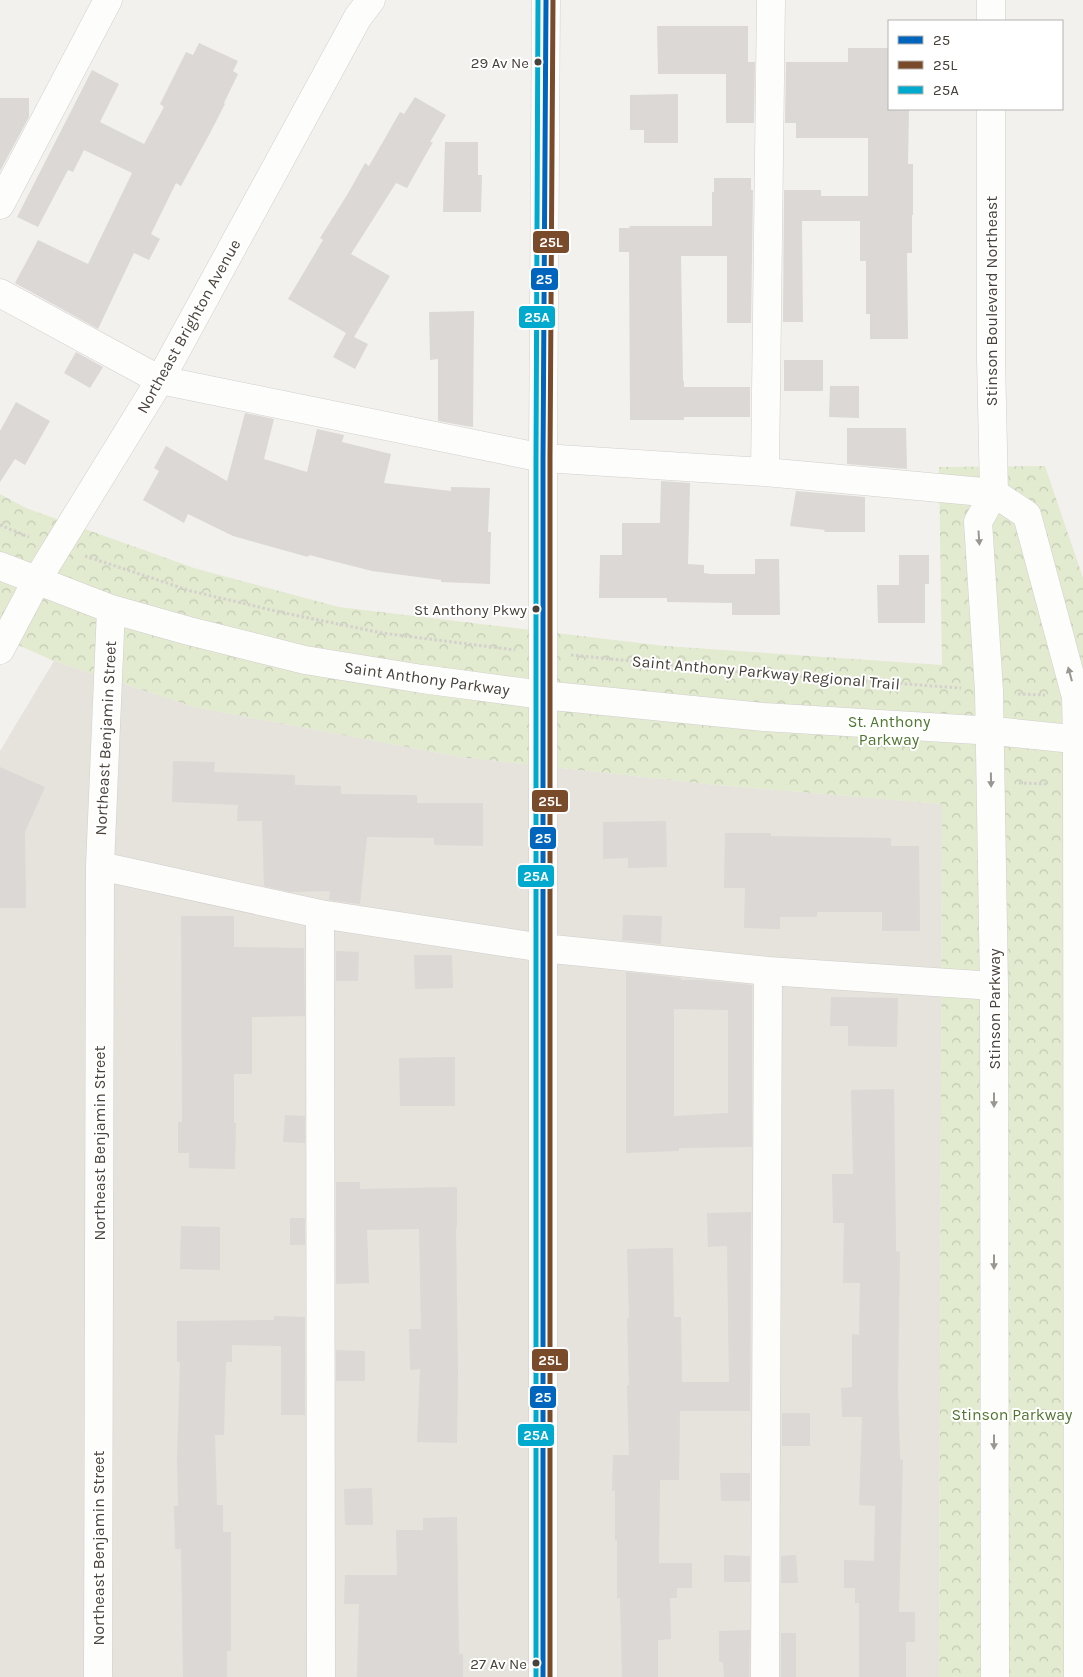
<svg xmlns="http://www.w3.org/2000/svg" width="1083" height="1677" font-family="Karla,sans-serif">
<style>
.residential{fill:#e6e2dc}
.park{fill:url(#park-crowns)}
.building{fill:#dbd8d5;fill-rule:evenodd}
.lines{fill:none;stroke-linecap:round;stroke-linejoin:round}
.minor-casing{stroke:#d1cfcc;stroke-width:29}
.path{stroke:#d3d1cc;stroke-width:3;stroke-dasharray:2.5 2.5;stroke-linecap:butt}
.minor{stroke:#fdfdfc;stroke-width:28}
.bus-1-casing{stroke:#fff;stroke-width:9}
.bus-2-casing{stroke:#fff;stroke-width:9}
.bus-3-casing{stroke:#fff;stroke-width:9}
.bus-1{stroke:#0065bd;stroke-width:5}
.bus-2{stroke:#7a4b2a;stroke-width:5}
.bus-3{stroke:#00a9ce;stroke-width:5}
.oneway{fill:#9a9691}
.bus-dot{fill:#49423a;stroke:#fff;stroke-width:2}
.labels{text-anchor:middle;stroke-width:4;stroke-linejoin:round;paint-order:stroke}
.bus-label{font-size:15px;fill:#49423a;stroke:#fff;text-anchor:end}
.street-label{font-size:16px;fill:#49423a;stroke:#fff}
.park-label{font-size:16px;fill:#507730;stroke:#fff}
.line-badge{stroke:#fff;stroke-width:2}
.badge-label{font-size:14px;text-anchor:middle;font-weight:bold;fill:#fff}
</style>
<defs>
<pattern id="park-crowns" width="20" height="18" patternUnits="userSpaceOnUse" patternTransform="scale(1.25)"><rect width="20" height="18" fill="#e2ead0"/><path d="M2 6a3 3 0 1 1 6 0M12 15a3 3 0 1 1 6 0" fill="none" stroke="#c3cab3"/></pattern>
</defs>
<rect width="100%" height="100%" fill="#f3f1ee"/>
<!-- residential -->
<path class="residential" d="M 54,661 L 194,707 L 460,757 L 717,785 L 942,804 L 939,1677 L 0,1677 L 0,751 Z"/>
<!-- park -->
<path class="park" d="M 1045,466 L 1083,578 L 1083,1677 L 939,1677 L 942,804 L 717,785 L 460,757 L 194,707 L 54,661 L 0,637 L 0,494 L 26,508 L 197,569 L 339,607 L 665,646 L 942,665 L 939,467 Z"/>
<!-- building -->
<path class="building" d="M 657,26 L 748,26 L 748,62 L 755,62 L 754,123 L 726,123 L 726,74 L 658,74 Z
M 199,43 L 238,61 L 233,71 L 238,74 L 224,103 L 225,104 L 209,135 L 181,186 L 176,183 L 151,234 L 160,239 L 149,260 L 134,253 L 98,329 L 15,283 L 38,240 L 88,264 L 132,173 L 84,150 L 73,172 L 68,170 L 38,227 L 17,217 L 92,70 L 119,84 L 100,122 L 144,144 L 164,107 L 160,104 L 186,52 L 193,55 Z
M 848,48 L 889,48 L 889,109 L 909,109 L 908,164 L 913,164 L 913,215 L 912,215 L 912,253 L 907,253 L 908,339 L 870,339 L 870,314 L 866,314 L 866,261 L 860,261 L 860,221 L 802,221 L 803,322 L 783,322 L 784,190 L 821,190 L 821,196 L 868,196 L 868,138 L 796,138 L 796,123 L 785,123 L 786,62 L 848,62 Z
M 678,94 L 678,143 L 644,143 L 644,130 L 630,130 L 630,95 Z
M 415,97 L 446,115 L 430,142 L 433,142 L 407,188 L 396,183 L 351,254 L 390,276 L 354,337 L 368,344 L 355,369 L 333,357 L 346,333 L 288,299 L 323,240 L 320,238 L 347,195 L 365,163 L 369,166 L 400,112 L 404,114 Z
M 0,98 L 29,98 L 29,117 L 0,171 Z
M 445,142 L 478,142 L 478,175 L 482,175 L 481,212 L 443,212 Z
M 714,178 L 751,178 L 751,190 L 753,190 L 751,323 L 727,323 L 727,256 L 681,256 L 683,381 L 684,381 L 684,387 L 750,387 L 750,417 L 684,417 L 684,420 L 630,420 L 629,252 L 619,252 L 619,228 L 630,228 L 629,226 L 712,226 L 712,192 L 714,192 Z
M 474,311 L 473,427 L 466,426 L 438,421 L 438,359 L 430,360 L 429,312 Z
M 76,352 L 103,367 L 90,388 L 64,373 Z
M 784,360 L 823,360 L 823,391 L 784,391 Z
M 830,386 L 859,386 L 859,418 L 829,417 Z
M 16,402 L 50,421 L 25,465 L 15,459 L 0,482 L 0,431 Z
M 245,413 L 274,419 L 264,459 L 307,472 L 317,429 L 344,435 L 342,442 L 391,454 L 384,483 L 451,491 L 451,487 L 490,488 L 488,532 L 491,532 L 490,584 L 441,582 L 441,580 L 372,571 L 309,555 L 308,557 L 233,536 L 188,514 L 184,523 L 143,500 L 159,471 L 154,468 L 166,446 L 227,481 Z
M 847,428 L 906,428 L 907,469 L 847,464 Z
M 661,481 L 690,483 L 688,564 L 704,565 L 704,573 L 710,574 L 755,574 L 755,559 L 779,559 L 780,615 L 732,615 L 732,603 L 667,602 L 667,598 L 599,598 L 600,555 L 622,555 L 622,523 L 660,523 Z
M 796,491 L 865,497 L 865,532 L 824,532 L 825,530 L 790,526 Z
M 899,555 L 929,555 L 929,584 L 925,584 L 925,623 L 878,623 L 877,585 L 899,585 Z
M 173,761 L 215,762 L 214,772 L 295,775 L 295,785 L 341,786 L 341,794 L 417,795 L 417,803 L 483,803 L 483,846 L 434,845 L 434,838 L 367,837 L 360,904 L 329,900 L 330,891 L 290,892 L 264,886 L 262,821 L 237,821 L 238,805 L 172,802 Z
M 0,767 L 45,787 L 25,832 L 26,908 L 0,908 Z
M 666,821 L 667,867 L 628,868 L 628,858 L 603,859 L 603,822 Z
M 725,833 L 771,833 L 771,836 L 891,838 L 891,846 L 919,846 L 920,931 L 882,931 L 882,912 L 817,912 L 817,917 L 780,917 L 780,929 L 744,928 L 745,888 L 724,888 Z
M 623,915 L 662,916 L 661,944 L 622,940 Z
M 181,916 L 234,916 L 234,947 L 304,948 L 305,1016 L 252,1017 L 252,1074 L 234,1074 L 234,1123 L 236,1123 L 235,1169 L 189,1168 L 189,1153 L 178,1153 L 178,1122 L 182,1122 Z
M 336,951 L 359,952 L 358,981 L 336,981 Z
M 414,955 L 452,955 L 453,988 L 415,989 Z
M 626,972 L 681,978 L 681,980 L 701,980 L 752,985 L 752,1147 L 679,1148 L 679,1151 L 626,1153 ZM 674,1009 L 728,1010 L 728,1113 L 674,1116 Z
M 831,997 L 898,998 L 897,1047 L 848,1046 L 848,1026 L 830,1026 Z
M 455,1057 L 455,1106 L 400,1106 L 399,1058 Z
M 894,1089 L 896,1251 L 900,1252 L 898,1387 L 900,1459 L 903,1460 L 899,1612 L 915,1612 L 915,1642 L 906,1642 L 906,1677 L 859,1677 L 859,1603 L 855,1603 L 855,1588 L 844,1588 L 844,1560 L 874,1561 L 875,1506 L 859,1505 L 862,1417 L 842,1417 L 841,1388 L 852,1387 L 852,1334 L 859,1335 L 860,1283 L 843,1283 L 844,1223 L 833,1223 L 832,1174 L 853,1174 L 851,1090 Z
M 285,1115 L 305,1116 L 305,1143 L 283,1142 Z
M 336,1182 L 360,1182 L 360,1189 L 457,1187 L 457,1228 L 456,1228 L 458,1374 L 457,1443 L 417,1442 L 420,1369 L 410,1370 L 409,1329 L 421,1329 L 419,1229 L 367,1230 L 369,1283 L 336,1284 Z
M 751,1212 L 750,1411 L 680,1411 L 679,1480 L 660,1480 L 659,1563 L 692,1563 L 692,1588 L 677,1588 L 677,1598 L 670,1598 L 671,1639 L 658,1640 L 658,1677 L 622,1677 L 620,1598 L 617,1599 L 617,1541 L 615,1541 L 615,1491 L 612,1491 L 613,1455 L 629,1455 L 627,1385 L 629,1385 L 627,1318 L 629,1318 L 627,1249 L 673,1248 L 674,1317 L 681,1317 L 682,1382 L 729,1382 L 727,1246 L 708,1247 L 707,1213 Z
M 290,1218 L 305,1218 L 305,1245 L 290,1245 Z
M 181,1226 L 220,1227 L 220,1270 L 180,1269 Z
M 274,1316 L 305,1317 L 305,1415 L 281,1415 L 281,1346 L 232,1345 L 232,1362 L 226,1362 L 224,1435 L 215,1435 L 217,1505 L 223,1505 L 223,1532 L 231,1532 L 231,1651 L 227,1651 L 227,1677 L 183,1677 L 181,1549 L 175,1549 L 174,1506 L 178,1506 L 177,1458 L 180,1362 L 177,1362 L 177,1321 L 274,1320 Z
M 336,1350 L 365,1351 L 365,1381 L 336,1381 Z
M 782,1413 L 810,1413 L 810,1446 L 782,1446 Z
M 720,1473 L 750,1473 L 750,1501 L 721,1501 Z
M 372,1488 L 373,1525 L 345,1525 L 344,1489 Z
M 457,1517 L 459,1654 L 463,1654 L 463,1677 L 357,1677 L 359,1604 L 344,1604 L 345,1575 L 397,1575 L 396,1530 L 423,1530 L 423,1518 Z
M 724,1555 L 750,1556 L 750,1582 L 724,1582 Z
M 796,1555 L 798,1583 L 781,1583 L 781,1556 Z
M 750,1630 L 749,1677 L 724,1677 L 723,1662 L 719,1662 L 719,1631 Z
M 781,1633 L 796,1633 L 796,1677 L 781,1677 Z"/>
<g class="lines">
<defs>
<path id="minor" d="M 991,0 L 991,21
M 991,109 L 991,359 L 994,493 L 978,522 L 989,691 L 994,986 L 995,1677
M 0,205 L 108,0
M 0,293 L 160,380 L 543,458 L 765,472 L 994,493 L 1027,515 L 1076,697 L 1077,739 L 1078,1677
M 765,472 L 771,0
M 0,566 L 111,609 L 189,631 L 305,660 L 422,679 L 543,695 L 764,717 L 994,731 L 1083,740
M 0,650 L 37,580 L 160,380 L 358,17 L 371,0
M 100,866 L 320,914 L 543,948 L 768,971 L 994,986
M 320,914 L 321,1677
M 98,1677 L 100,866 L 111,609
M 543,1677 L 543,458 L 546,0
M 765,1677 L 768,971"/>
</defs>
<!-- minor casing -->
<use href="#minor" class="minor-casing"/>
<!-- path -->
<path class="path" d="M 0,525 L 29,537
M 85,556 L 191,591 L 280,612 L 382,633 L 515,650
M 571,655 L 751,673 L 961,688
M 1018,694 L 1045,695
M 1019,783 L 1048,784"/>
<!-- minor -->
<use href="#minor" class="minor"/>
<defs>
<path id="bus-1" d="M 543,1677 L 543,458 L 546,0"/>
<path id="bus-2" d="M 550,1677 L 550,458 L 553,0"/>
<path id="bus-3" d="M 536,1677 L 536,458 L 538,0"/>
</defs>
<!-- bus-1 casing -->
<use href="#bus-1" class="bus-1-casing"/>
<!-- bus-2 casing -->
<use href="#bus-2" class="bus-2-casing"/>
<!-- bus-3 casing -->
<use href="#bus-3" class="bus-3-casing"/>
<!-- bus-1 -->
<use href="#bus-1" class="bus-1"/>
<!-- bus-2 -->
<use href="#bus-2" class="bus-2"/>
<!-- bus-3 -->
<use href="#bus-3" class="bus-3"/>
</g>
<!-- one-way arrows -->
<defs><path id="oneway-solid" d="M-6-.8H1V-3.2L6.5 0L1 3.2V.8H-6Z" transform="scale(1.25)"/></defs>
<g class="oneway">
<use href="#oneway-solid" transform="translate(979 538) rotate(86)"/>
<use href="#oneway-solid" transform="translate(1070 674) rotate(-105)"/>
<use href="#oneway-solid" transform="translate(991 780) rotate(89)"/>
<use href="#oneway-solid" transform="translate(994 1100) rotate(90)"/>
<use href="#oneway-solid" transform="translate(994 1262) rotate(90)"/>
<use href="#oneway-solid" transform="translate(994 1442) rotate(90)"/>
</g>
<!-- markers -->
<g class="bus-dot">
<circle cx="538" cy="62" r="4.5"/>
<circle cx="536" cy="609" r="4.5"/>
<circle cx="536" cy="1663" r="4.5"/>
</g>
<g class="labels">
<!-- bus labels -->
<g class="bus-label">
<text x="529" y="68">29 Av Ne</text>
<text x="527" y="615">St Anthony Pkwy</text>
<text x="527" y="1669">27 Av Ne</text>
</g>
<!-- street labels -->
<g class="street-label">
<text transform="translate(991 301) rotate(-90)" y="6">Stinson Boulevard Northeast</text>
<text transform="translate(188 326) rotate(-61)" y="6">Northeast Brighton Avenue</text>
<text transform="translate(766 672) rotate(5)" y="6">Saint Anthony Parkway Regional Trail</text>
<text transform="translate(427 678) rotate(8)" y="6">Saint Anthony Parkway</text>
<text transform="translate(105 738) rotate(-87)" y="6">Northeast Benjamin Street</text>
<text transform="translate(994 1009) rotate(-90)" y="6">Stinson Parkway</text>
<text transform="translate(99 1143) rotate(-90)" y="6">Northeast Benjamin Street</text>
<text transform="translate(98 1548) rotate(-90)" y="6">Northeast Benjamin Street</text>
</g>
<!-- park labels -->
<g class="park-label">
<text x="889" y="727">St. Anthony<tspan x="889" dy="18">Parkway</tspan></text>
<text x="1012" y="1420">Stinson Parkway</text>
</g>
</g>
<g class="line-badge">
<rect x="532" y="230" width="38" height="24" rx="5" fill="#7a4b2a"/>
<rect x="530" y="267" width="29" height="24" rx="5" fill="#0065bd"/>
<rect x="518" y="305" width="38" height="24" rx="5" fill="#00a9ce"/>
<rect x="531" y="789" width="38" height="24" rx="5" fill="#7a4b2a"/>
<rect x="529" y="826" width="28" height="24" rx="5" fill="#0065bd"/>
<rect x="517" y="864" width="38" height="24" rx="5" fill="#00a9ce"/>
<rect x="531" y="1348" width="38" height="24" rx="5" fill="#7a4b2a"/>
<rect x="529" y="1385" width="28" height="24" rx="5" fill="#0065bd"/>
<rect x="517" y="1423" width="38" height="24" rx="5" fill="#00a9ce"/>
</g>
<g class="badge-label">
<text x="551" y="247">25L</text>
<text x="544" y="284">25</text>
<text x="537" y="322">25A</text>
<text x="550" y="806">25L</text>
<text x="543" y="843">25</text>
<text x="536" y="881">25A</text>
<text x="550" y="1365">25L</text>
<text x="543" y="1402">25</text>
<text x="536" y="1440">25A</text>
</g>
<!-- legend -->
<rect x="888" y="20" width="175" height="90" fill="#ffffff" stroke="#b6b3b0"/>
<rect x="898" y="36" width="25" height="8" fill="#0065bd" stroke="#b6b3b0"/>
<text x="933" y="45" font-size="15" fill="#49423a">25</text>
<rect x="898" y="61" width="25" height="8" fill="#7a4b2a" stroke="#b6b3b0"/>
<text x="933" y="70" font-size="15" fill="#49423a">25L</text>
<rect x="898" y="86" width="25" height="8" fill="#00a9ce" stroke="#b6b3b0"/>
<text x="933" y="95" font-size="15" fill="#49423a">25A</text>
</svg>
